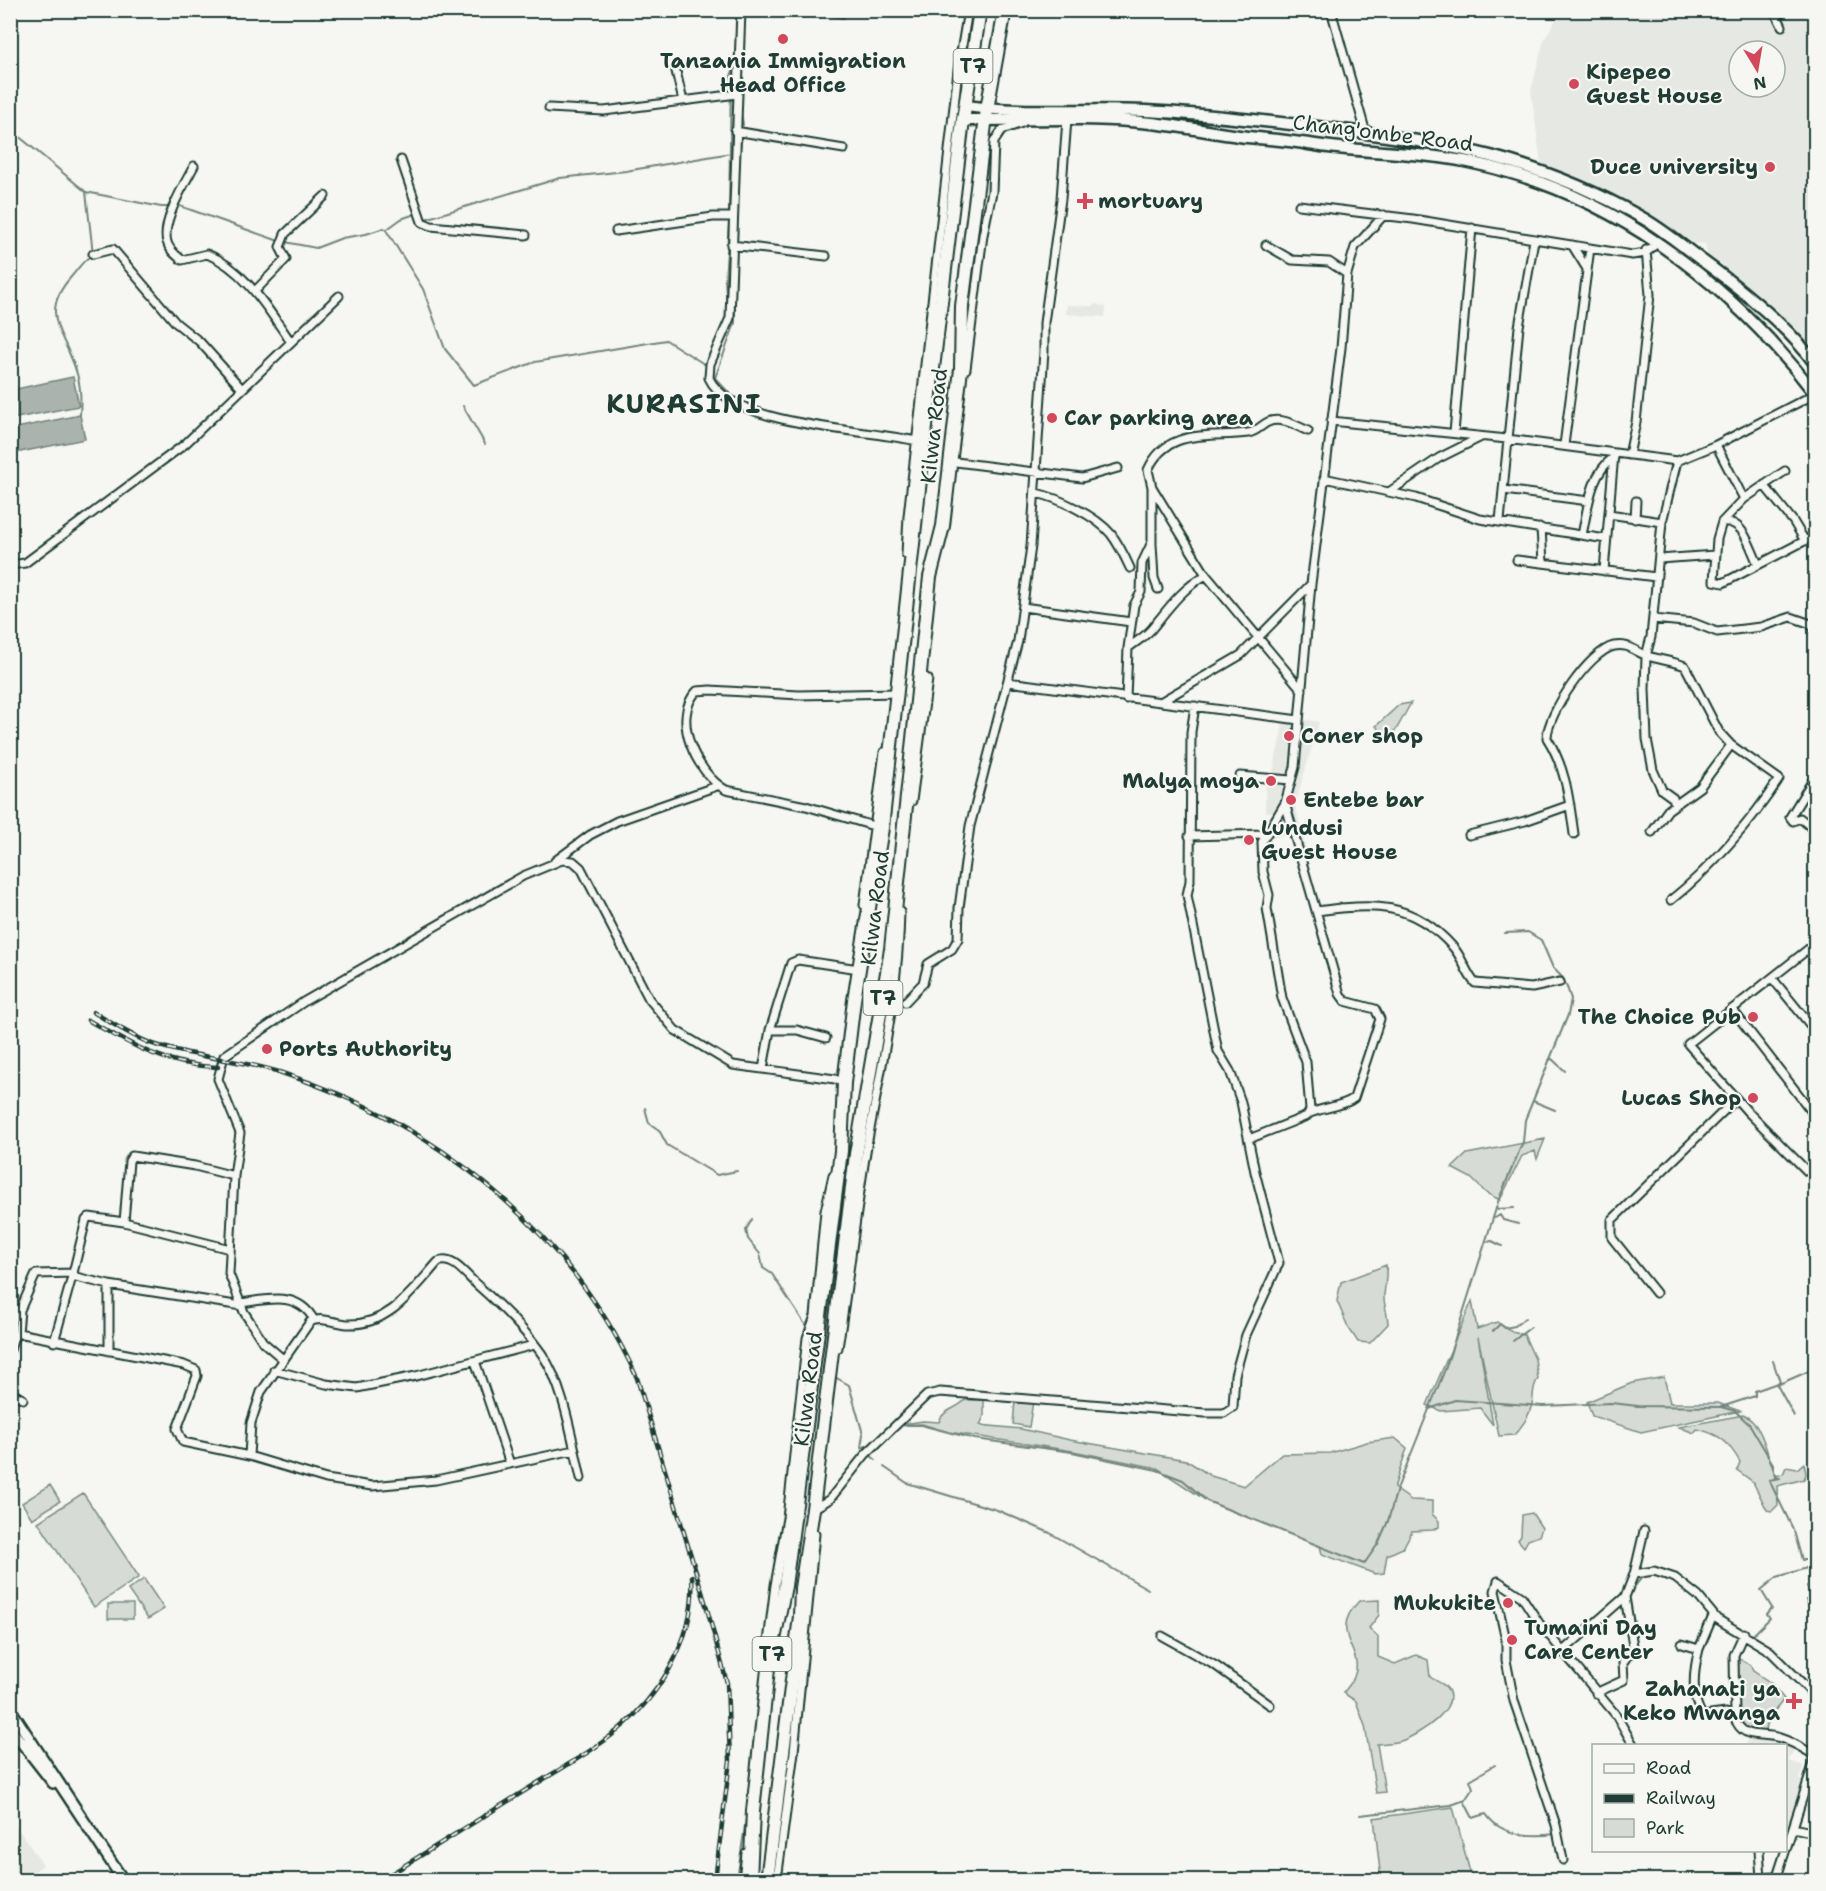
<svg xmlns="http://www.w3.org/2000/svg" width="1826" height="1891" font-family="'Shantell Sans',sans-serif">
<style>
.built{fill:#e6e8e4;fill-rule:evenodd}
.green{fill:#d6dbd6;stroke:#7a8c85;stroke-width:1.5}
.water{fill:#aab3ae;stroke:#72847d;stroke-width:1.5}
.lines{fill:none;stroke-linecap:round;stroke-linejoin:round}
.stream{stroke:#72847d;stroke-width:2}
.street-casing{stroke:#1f3d34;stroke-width:11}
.secondary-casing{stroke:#1f3d34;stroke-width:14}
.primary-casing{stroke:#1f3d34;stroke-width:15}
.highway-casing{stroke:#1f3d34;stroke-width:16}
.street{stroke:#f6f6f2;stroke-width:7}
.secondary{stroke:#f6f6f2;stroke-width:9}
.primary{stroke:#f6f6f2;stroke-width:10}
.highway{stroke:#f6f6f2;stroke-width:12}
.rail-casing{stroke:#1f3d34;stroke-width:4.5}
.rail{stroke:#f6f6f2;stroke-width:2;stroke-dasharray:7;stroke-linecap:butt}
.poi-dot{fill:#d1495b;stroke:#f6f6f2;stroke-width:2}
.labels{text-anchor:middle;stroke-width:4.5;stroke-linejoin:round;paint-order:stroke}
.shield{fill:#f6f6f2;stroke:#60746d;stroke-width:1.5}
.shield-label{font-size:20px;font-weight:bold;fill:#1f3d34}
.poi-label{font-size:21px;font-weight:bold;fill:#1f3d34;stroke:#f6f6f2;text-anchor:start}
.street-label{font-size:21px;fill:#1f3d34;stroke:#f6f6f2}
.district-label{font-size:27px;font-weight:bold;letter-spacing:1.5px;fill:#1f3d34;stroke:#f6f6f2}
</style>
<rect width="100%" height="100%" fill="#f6f6f2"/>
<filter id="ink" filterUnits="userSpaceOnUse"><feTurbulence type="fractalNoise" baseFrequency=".0167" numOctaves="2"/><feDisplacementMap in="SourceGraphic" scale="12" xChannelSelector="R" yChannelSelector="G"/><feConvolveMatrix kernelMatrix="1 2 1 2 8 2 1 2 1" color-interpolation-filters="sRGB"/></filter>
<g filter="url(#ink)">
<!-- built -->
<path class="built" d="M 1561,11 L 1815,11 L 1815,362 L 1708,258 L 1705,243 L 1696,244 L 1541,163 L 1531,91 L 1544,40 ZM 1739,51 L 1775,51 L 1775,87 L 1739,87 Z
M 1096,304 L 1106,307 L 1105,317 L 1066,314 L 1067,305 L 1091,306 Z
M 1285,716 L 1319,722 L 1295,805 L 1307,854 L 1304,860 L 1298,861 L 1291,833 L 1266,840 L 1263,845 L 1243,848 L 1240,835 L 1265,835 L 1275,818 L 1274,812 L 1265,812 L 1266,776 L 1272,776 Z
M 1748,1734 L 1783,1740 L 1797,1747 L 1788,1761 L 1804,1766 L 1800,1780 L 1807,1782 L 1786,1841 L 1786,1746 L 1746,1746 Z
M 11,1819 L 43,1865 L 23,1880 L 11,1880 Z"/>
<!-- green -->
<path class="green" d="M 1411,703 L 1396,730 L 1388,735 L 1383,734 L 1376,726 L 1399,705 Z
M 1545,1139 L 1537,1159 L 1535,1151 L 1522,1156 L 1500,1200 L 1486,1193 L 1471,1178 L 1452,1168 L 1467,1154 Z
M 1386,1265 C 1387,1277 1385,1284 1384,1295 C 1383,1303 1388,1314 1388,1324 L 1370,1343 L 1358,1342 L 1348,1327 L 1337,1301 L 1341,1282 Z
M 1472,1301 L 1477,1329 L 1497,1322 L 1512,1332 L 1524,1335 L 1535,1359 L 1538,1379 C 1532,1386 1534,1395 1532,1404 C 1529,1417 1523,1425 1514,1435 L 1499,1436 L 1478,1337 L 1493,1425 L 1480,1408 L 1441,1411 L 1427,1405 Z
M 1664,1377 L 1670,1403 L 1718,1403 L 1740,1411 L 1641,1432 L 1592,1416 L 1587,1402 L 1632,1383 Z
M 965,1400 L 984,1400 L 984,1416 L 980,1425 L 1021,1429 L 1070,1440 L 1186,1460 L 1211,1476 L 1244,1486 L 1282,1454 L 1330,1453 L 1367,1442 L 1395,1438 L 1407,1448 L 1394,1488 L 1411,1500 L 1432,1501 L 1432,1514 L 1439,1521 L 1439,1527 L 1433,1530 L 1412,1531 L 1403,1548 L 1387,1555 L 1384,1573 L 1375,1574 L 1322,1554 L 1320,1546 L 1207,1501 L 1157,1468 L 1073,1451 L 948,1432 L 922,1424 L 896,1425 L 923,1421 L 939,1422 C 942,1410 957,1409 965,1400 Z
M 1015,1401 L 1033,1401 L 1029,1427 L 1013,1424 Z
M 1743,1415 C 1764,1423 1767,1458 1776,1476 L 1783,1474 L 1786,1467 L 1797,1469 L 1804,1463 L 1806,1474 L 1804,1479 L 1777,1486 L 1778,1505 L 1772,1511 L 1767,1510 L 1753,1482 L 1737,1470 L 1740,1462 C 1728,1441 1719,1434 1697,1429 L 1694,1433 L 1679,1427 Z
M 50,1485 L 60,1501 L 32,1519 L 22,1503 Z
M 83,1493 L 139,1577 L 94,1607 L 38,1522 Z
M 1532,1513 L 1542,1528 L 1539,1536 L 1528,1540 L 1524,1547 L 1518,1540 L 1521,1536 L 1522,1515 Z
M 144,1579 L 164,1609 L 148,1619 L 128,1590 Z
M 1379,1600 L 1379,1615 L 1369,1628 L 1378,1637 L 1378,1657 L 1395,1664 L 1416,1655 L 1428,1660 L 1430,1677 C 1434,1680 1442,1683 1446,1687 C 1463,1708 1418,1735 1401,1741 C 1394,1743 1385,1743 1377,1744 L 1385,1792 L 1376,1793 L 1365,1726 L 1356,1701 L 1343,1693 C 1346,1689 1352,1683 1354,1677 C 1366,1649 1326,1635 1359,1601 Z
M 108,1604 L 133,1604 L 133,1619 L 108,1619 Z
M 1733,1655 L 1750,1665 L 1753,1671 L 1771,1683 L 1784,1699 C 1776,1710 1766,1718 1766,1733 L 1759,1734 L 1740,1726 L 1736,1710 Z
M 1453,1807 L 1472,1880 L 1381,1880 L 1374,1818 Z"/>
<!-- water -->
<path class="water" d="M 73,377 L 79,406 L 11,419 L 11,390 Z
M 80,415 L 85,439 L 15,453 L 11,429 Z"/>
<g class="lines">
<!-- stream -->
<path class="stream" d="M 800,10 L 844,18
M 744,25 L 746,10
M 740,106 L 743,125
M 10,129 L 86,192 L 161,207 L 172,207
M 739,150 L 742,138
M 177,205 L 279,241
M 729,213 L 731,76 L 736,64
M 425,219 L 560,178 L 626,171 L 731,153
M 386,230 L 423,289 L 445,349 L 474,385 L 535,362 L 666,340 L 704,364 L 714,348
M 285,242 L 316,248 L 342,238 L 366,234 L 384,228 L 386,230 L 401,219 L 415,214
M 727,307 L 725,279 L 729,223
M 733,397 L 715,378 L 735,323 L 735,263
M 463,406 L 485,444
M 80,415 C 81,401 81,387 77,374 C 66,334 37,315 71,277 C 79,268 82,261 93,254 L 86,192
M 1549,1060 L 1552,1059 L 1565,1071
M 1533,1101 L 1555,1110
M 645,1108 L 649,1123 L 659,1130 L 667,1145 L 717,1175 L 737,1171
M 1496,1209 L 1514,1208
M 1495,1218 L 1500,1215 L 1503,1220 L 1518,1224
M 752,1219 L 746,1230 L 748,1239 L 760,1254 L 763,1268 L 772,1274 L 808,1329
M 1486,1242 L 1492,1241 L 1502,1246
M 1493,1331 L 1500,1324 L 1505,1328 L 1515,1326 L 1525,1318
M 1513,1341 L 1531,1327
M 835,1377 L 849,1385 L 863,1434 L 861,1448
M 1721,1407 L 1755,1396 L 1755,1391 L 1780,1382 L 1773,1361
M 1429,1409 L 1455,1400 L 1543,1406 L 1611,1403 L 1638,1406 L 1721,1407 L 1735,1411 L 1750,1425 L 1773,1464 L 1775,1478 L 1780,1478 L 1769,1480 L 1793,1529
M 1794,1416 L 1777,1385 L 1816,1368
M 898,1425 L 921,1425 L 975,1439 L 1072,1452 L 1157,1470 L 1183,1480 L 1207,1501 L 1364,1564 L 1378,1544 L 1388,1521 L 1397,1489 L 1446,1367 L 1499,1199 L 1523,1142 L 1525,1120 L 1568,1015 L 1571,999 L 1568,990 L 1563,978 L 1553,968 L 1541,940 L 1528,932 L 1505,933
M 861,1448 L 874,1443
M 870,1455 L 876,1460
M 884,1467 L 907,1483 L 997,1510 L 1050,1533 L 1148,1589
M 1794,1531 L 1802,1560 L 1810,1560 L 1816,1568
M 1816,1580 L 1807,1586 L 1812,1598 L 1806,1600 L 1809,1606 L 1816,1608
M 1630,1592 L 1643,1576
M 1812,1623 L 1816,1621
M 1750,1638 L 1770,1618 L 1767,1614 L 1772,1608 L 1761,1590 L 1777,1577 L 1807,1568 L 1807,1560
M 765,1654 L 766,1642
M 1816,1671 L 1816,1674
M 10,1697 L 67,1788
M 748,1797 L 757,1720
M 1464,1801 L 1473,1818 L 1486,1814 C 1501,1837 1532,1837 1556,1834
M 1360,1815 L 1451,1805 L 1465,1800 L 1473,1788 L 1470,1780 L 1495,1765
M 737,1880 L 747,1812"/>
<defs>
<path id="street" d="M 741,10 L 730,318 L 710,364 L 709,378 C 732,428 871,429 921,442
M 1331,10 L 1366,133
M 1774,10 L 1782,26
M 675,67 L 683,101
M 549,108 L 604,111 L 737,94
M 735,131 L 844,149
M 401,160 L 422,222 L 431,226 L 526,235
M 194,166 C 185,183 161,222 167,242 C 169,250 176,255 182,260 L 207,254 C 245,269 269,311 291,342
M 1299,205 L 1413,219 L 1632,255 L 1646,253 L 1658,242
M 616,231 L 713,217 L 732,217
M 731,245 L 826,256
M 1266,245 L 1292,260 L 1329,262 L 1347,274
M 1572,245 L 1587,269
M 93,254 L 113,249 L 176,323 L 200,342 L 242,389
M 255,291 L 286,259 L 280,247 L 285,234 L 325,196
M 966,369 L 983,235 L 992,192 L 994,142 L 1002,130 L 1022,123
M 1331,421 L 1507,439 L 1677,461 L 1716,445 L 1815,394
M 1454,433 L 1472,228
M 1564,445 L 1590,248
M 1716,445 L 1744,499
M 1629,455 L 1636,422 L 1650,295 L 1646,250
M 956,462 L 1082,478 L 1118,468
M 1785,471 L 1744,499 L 1722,522 L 1717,539 L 1714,581 L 1723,583 L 1816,535
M 1324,478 L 1416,498 L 1480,519 L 1606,539
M 1764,485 L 1793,521 L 1805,541
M 1504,490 L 1589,501
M 1389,492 L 1439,458 L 1481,437
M 1036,493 C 1059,498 1096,516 1111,534 C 1118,543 1125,557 1130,568
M 1609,514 L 1662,522
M 1635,519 L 1636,501
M 1500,521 L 1519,327 L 1534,240
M 1722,522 C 1744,519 1750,548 1758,564
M 1541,528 L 1543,563
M 1582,535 C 1588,508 1590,474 1614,457
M 1152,544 L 1154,578 L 1158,589
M 906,554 L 908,516 L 958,70 L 968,10
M 1659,559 L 1715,555
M 1517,560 L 1656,577
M 10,565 L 25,563 L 185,444 L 339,296
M 1604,571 L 1614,454
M 1023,607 L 1131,622
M 1653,619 L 1694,623 L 1717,632 L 1761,627 L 1791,617 L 1811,624 L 1816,633
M 1128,648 L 1134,605 L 1141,592 L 1142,563 L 1152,542 L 1152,489
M 1008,682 L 1299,720
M 1302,690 L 1206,575 L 1152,487 L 1148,470 C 1167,427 1210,438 1248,433 C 1257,432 1261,425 1268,422 C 1280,416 1297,426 1308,431
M 1126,699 L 1128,648 C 1137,641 1148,635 1154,626 C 1170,606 1183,588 1206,575
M 1162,701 L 1241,655 L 1311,584
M 1816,775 L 1790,817 L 1793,821 L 1800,818 L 1816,831
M 1240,776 L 1291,780
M 912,801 L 928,679 L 920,674
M 1285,803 L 1340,994 L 1345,1001 L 1375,1009 L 1380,1019 L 1354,1098 C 1343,1107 1322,1107 1308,1114
M 1675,804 L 1673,798 L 1662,790 L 1653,770 L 1647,739 L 1645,689 L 1646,656 L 1651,637 L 1662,522 L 1677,461
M 877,827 L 806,806 L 726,790 C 697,774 670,718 697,691 L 710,690 L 799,695 L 898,693
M 1652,832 L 1668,810 L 1700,787 L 1731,745
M 1574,834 C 1569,798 1566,768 1547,738 C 1547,714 1590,651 1614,646 C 1629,643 1635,652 1648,656 C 1660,660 1673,661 1685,666 L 1719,732 L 1731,745 L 1779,779 C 1752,821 1710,869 1671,900
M 1469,835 L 1525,821 L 1570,805
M 1189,836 L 1266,834
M 555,861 L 590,835 L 617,821 L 717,786
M 864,905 L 884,752
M 1316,911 C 1374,904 1411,900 1453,947 C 1463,958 1465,972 1475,983 L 1532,988 L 1560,982
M 1816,943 L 1688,1044 L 1747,1111 L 1807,1171 L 1816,1175
M 1772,978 L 1816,1032
M 905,1002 L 923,983 L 928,964 L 952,949 L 958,939 L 959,908 L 970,826 L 1018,641 L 1031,546 L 1044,351 L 1044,323 L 1061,199 L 1067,119
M 1732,1009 L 1816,1117
M 770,1030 L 797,1030 L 826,1038
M 763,1069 L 770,1030 L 791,963 L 798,960 L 859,969
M 1249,1139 L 1307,1116 L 1310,1110 L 1306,1062 L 1282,998 L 1267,908 L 1269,895 L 1263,872 L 1262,842 L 1285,803 L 1295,767 L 1311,584 L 1341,348 L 1347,274 L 1355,247 L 1384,215
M 124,1222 L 129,1161 L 132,1156 L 195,1166 L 234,1176
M 230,1249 L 124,1222 L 89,1217 L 86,1220 L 73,1273 L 76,1277 L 109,1285 L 242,1306
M 109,1285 L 109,1351
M 1656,1293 L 1612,1238 L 1612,1220 L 1736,1099
M 241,1303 C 269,1299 298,1291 314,1320
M 54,1342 L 73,1273 L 36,1274 L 20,1310 L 18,1333 L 184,1365 L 196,1370 L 197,1376 L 177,1429 L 183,1442 L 249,1456 L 326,1479 L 372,1486 L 436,1480 L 574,1450
M 838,1348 C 849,1279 856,1209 868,1140 C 882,1064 899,988 900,911
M 10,1350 L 13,1339 L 18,1333
M 284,1360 L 263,1342 L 244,1312 L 229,1274 L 234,1176 L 240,1133 L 218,1079 L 224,1056 L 305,1001 L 523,876 L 562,860 L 573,861 L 581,868 L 649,999 L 675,1030 L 733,1065 L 835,1079 L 844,1083
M 475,1361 L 510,1464
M 274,1370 L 326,1384 L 357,1388 L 416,1376 L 534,1345
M 803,1373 L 807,1338 L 815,1316 L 825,1211 L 833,1175
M 10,1392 L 23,1399
M 249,1456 L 251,1423 L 261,1392 L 310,1322 C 321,1316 335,1323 347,1324 C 389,1326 413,1290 438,1262 C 453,1256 465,1274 475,1283 C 499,1304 524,1328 542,1354 C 564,1386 572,1440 581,1478
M 813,1509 L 830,1499 L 865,1455 L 927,1395 L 940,1392 L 1205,1413 L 1224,1413 L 1233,1407 L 1235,1375 L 1246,1335 L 1279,1263 L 1255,1172 L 1241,1102 L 1230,1071 L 1218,1051 L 1187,895 L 1190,881 L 1191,732 L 1195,706
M 1634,1574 L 1654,1571 L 1675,1578 L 1698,1596 L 1717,1619 L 1770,1651 L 1816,1697
M 1162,1636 L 1216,1666 L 1270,1705
M 768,1642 L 775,1585 L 787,1518 L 803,1373 L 805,1373
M 1682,1644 L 1699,1649 C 1694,1668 1690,1699 1703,1716 L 1726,1713 L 1735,1718 C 1742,1741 1763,1732 1780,1738 C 1793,1742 1804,1749 1816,1756
M 1699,1649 L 1713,1616
M 1563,1651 L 1625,1597 L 1634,1574 L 1644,1531
M 1596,1693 L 1624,1680 L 1623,1663 L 1627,1656 L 1634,1652 L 1625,1597
M 1735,1718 L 1734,1655 L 1744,1633
M 1793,1828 L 1816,1833
M 1759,1850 L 1761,1878
M 1563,1860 L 1556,1825 L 1514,1701 L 1506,1660 L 1506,1640 L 1495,1591 L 1498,1581 L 1522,1597 L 1539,1623 L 1616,1715 L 1634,1746
M 743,1880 L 746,1853
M 777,1880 L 794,1752 L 815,1534
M 1761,1880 L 1761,1878 L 1777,1877 L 1816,1756"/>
<path id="secondary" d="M 10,1709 L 123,1880
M 10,1728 L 53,1783"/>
<path id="primary" d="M 966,106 C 1025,114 1086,108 1146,111 C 1209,114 1272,122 1335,129 C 1448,143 1538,159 1639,216 C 1661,228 1680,244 1700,259 C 1737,286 1790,328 1816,365
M 963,120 C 1025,120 1089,116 1151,123 C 1181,126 1210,132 1239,136 C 1263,139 1286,140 1309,144 C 1360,153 1413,151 1464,161 C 1609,190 1727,279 1816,395"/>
<path id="highway" d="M 750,1880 L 753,1811 L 768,1669 L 785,1586 L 795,1512 L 841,1151 L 844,1083 L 854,1000 L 882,828 L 924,443 L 963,120 L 980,10
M 767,1880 L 800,1616 L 801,1588 L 813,1509 L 856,1154 L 891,949 L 930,577 L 943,526 L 961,369 L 962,306 L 987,109 L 1005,10"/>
</defs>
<!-- street casing -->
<use href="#street" class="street-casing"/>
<!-- secondary casing -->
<use href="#secondary" class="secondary-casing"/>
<!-- primary casing -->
<use href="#primary" class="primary-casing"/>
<!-- highway casing -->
<use href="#highway" class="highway-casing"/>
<!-- street -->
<use href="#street" class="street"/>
<!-- secondary -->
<use href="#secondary" class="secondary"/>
<!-- primary -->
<use href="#primary" class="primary"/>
<!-- highway -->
<use href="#highway" class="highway"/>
<defs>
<path id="rail" d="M 93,1012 C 112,1023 132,1037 153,1044 C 195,1058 240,1059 282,1073 C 433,1121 572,1232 637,1378 L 706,1605 L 727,1683 L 730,1760 L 715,1880
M 88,1020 C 131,1045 167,1066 218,1067
M 391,1874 C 436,1846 481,1818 526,1790 C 587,1752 633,1732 670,1668 C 686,1638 694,1610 692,1576"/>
</defs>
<!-- rail casing -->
<use href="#rail" class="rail-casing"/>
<!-- rail -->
<use href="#rail" class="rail"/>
</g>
</g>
<!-- markers -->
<g class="poi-dot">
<circle cx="783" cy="39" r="6"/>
<circle cx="1574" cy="84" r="6"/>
<circle cx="1770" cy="167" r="6"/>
<path d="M1082 192h6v6h6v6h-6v6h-6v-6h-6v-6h6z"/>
<circle cx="1052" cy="418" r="6"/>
<circle cx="1289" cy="736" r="6"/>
<circle cx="1271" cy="781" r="6"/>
<circle cx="1291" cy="800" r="6"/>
<circle cx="1249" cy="840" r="6"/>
<circle cx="1753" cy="1017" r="6"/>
<circle cx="267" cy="1049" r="6"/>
<circle cx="1753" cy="1098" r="6"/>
<circle cx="1508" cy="1603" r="6"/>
<circle cx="1512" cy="1640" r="6"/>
<path d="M1791 1692h6v6h6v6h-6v6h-6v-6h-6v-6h6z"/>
</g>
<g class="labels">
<!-- shield labels -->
<g class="shield">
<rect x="953.5" y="49" width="39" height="34" rx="4.5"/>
<rect x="863.5" y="981" width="39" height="34" rx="4.5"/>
<rect x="752.5" y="1637" width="39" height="34" rx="4.5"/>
</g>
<g class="shield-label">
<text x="973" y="73">T7</text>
<text x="883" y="1005">T7</text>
<text x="772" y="1661">T7</text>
</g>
<!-- poi labels -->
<g class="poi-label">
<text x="783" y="68" text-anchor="middle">Tanzania Immigration<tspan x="783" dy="24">Head Office</tspan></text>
<text x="1586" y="79">Kipepeo<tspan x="1586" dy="24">Guest House</tspan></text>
<text x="1758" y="174" text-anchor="end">Duce university</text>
<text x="1098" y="208">mortuary</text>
<text x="1064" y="425">Car parking area</text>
<text x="1301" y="743">Coner shop</text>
<text x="1259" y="788" text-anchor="end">Malya moya</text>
<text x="1303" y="807">Entebe bar</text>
<text x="1261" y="835">Lundusi<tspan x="1261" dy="24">Guest House</tspan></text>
<text x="1741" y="1024" text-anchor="end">The Choice Pub</text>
<text x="279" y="1056">Ports Authority</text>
<text x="1741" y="1105" text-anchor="end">Lucas Shop</text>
<text x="1496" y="1610" text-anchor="end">Mukukite</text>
<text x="1524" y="1635">Tumaini Day<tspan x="1524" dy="24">Care Center</tspan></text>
<text x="1780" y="1696" text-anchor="end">Zahanati ya<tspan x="1780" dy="24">Keko Mwanga</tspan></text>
</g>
<!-- street labels -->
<g class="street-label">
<text transform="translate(1383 133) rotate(7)" y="7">Chang'ombe Road</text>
<text transform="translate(934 426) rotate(-84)" y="7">Kilwa Road</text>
<text transform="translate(875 908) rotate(-83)" y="7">Kilwa Road</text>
<text transform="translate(808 1389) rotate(-83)" y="7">Kilwa Road</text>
</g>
<!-- district labels -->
<g class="district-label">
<text x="684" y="413">KURASINI</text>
</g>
</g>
<!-- margin -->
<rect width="1826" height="1891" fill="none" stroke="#f6f6f2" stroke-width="36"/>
<rect x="18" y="18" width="1790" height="1855" fill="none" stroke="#1f3d34" stroke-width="2" filter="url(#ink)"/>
<!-- legend -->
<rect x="1592" y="1744" width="195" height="108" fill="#f6f6f2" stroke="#a0aca6" stroke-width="1.5"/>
<rect x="1604" y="1764" width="30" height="9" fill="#f6f6f2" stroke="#a0aca6" stroke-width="1.5"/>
<text x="1646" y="1774" font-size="18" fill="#1f3d34">Road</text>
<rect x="1604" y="1794" width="30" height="9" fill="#1f3d34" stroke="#a0aca6" stroke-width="1.5"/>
<text x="1646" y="1804" font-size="18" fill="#1f3d34">Railway</text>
<rect x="1604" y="1819" width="30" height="18" fill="#d6dbd6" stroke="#a0aca6" stroke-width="1.5"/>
<text x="1646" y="1834" font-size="18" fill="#1f3d34">Park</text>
<!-- north arrow -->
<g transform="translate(1757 69) rotate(169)"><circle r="28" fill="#f6f6f2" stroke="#a0aca6" stroke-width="1.5"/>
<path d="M0-4.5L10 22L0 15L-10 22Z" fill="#d1495b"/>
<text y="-9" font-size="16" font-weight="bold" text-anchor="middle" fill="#1f3d34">N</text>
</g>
</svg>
